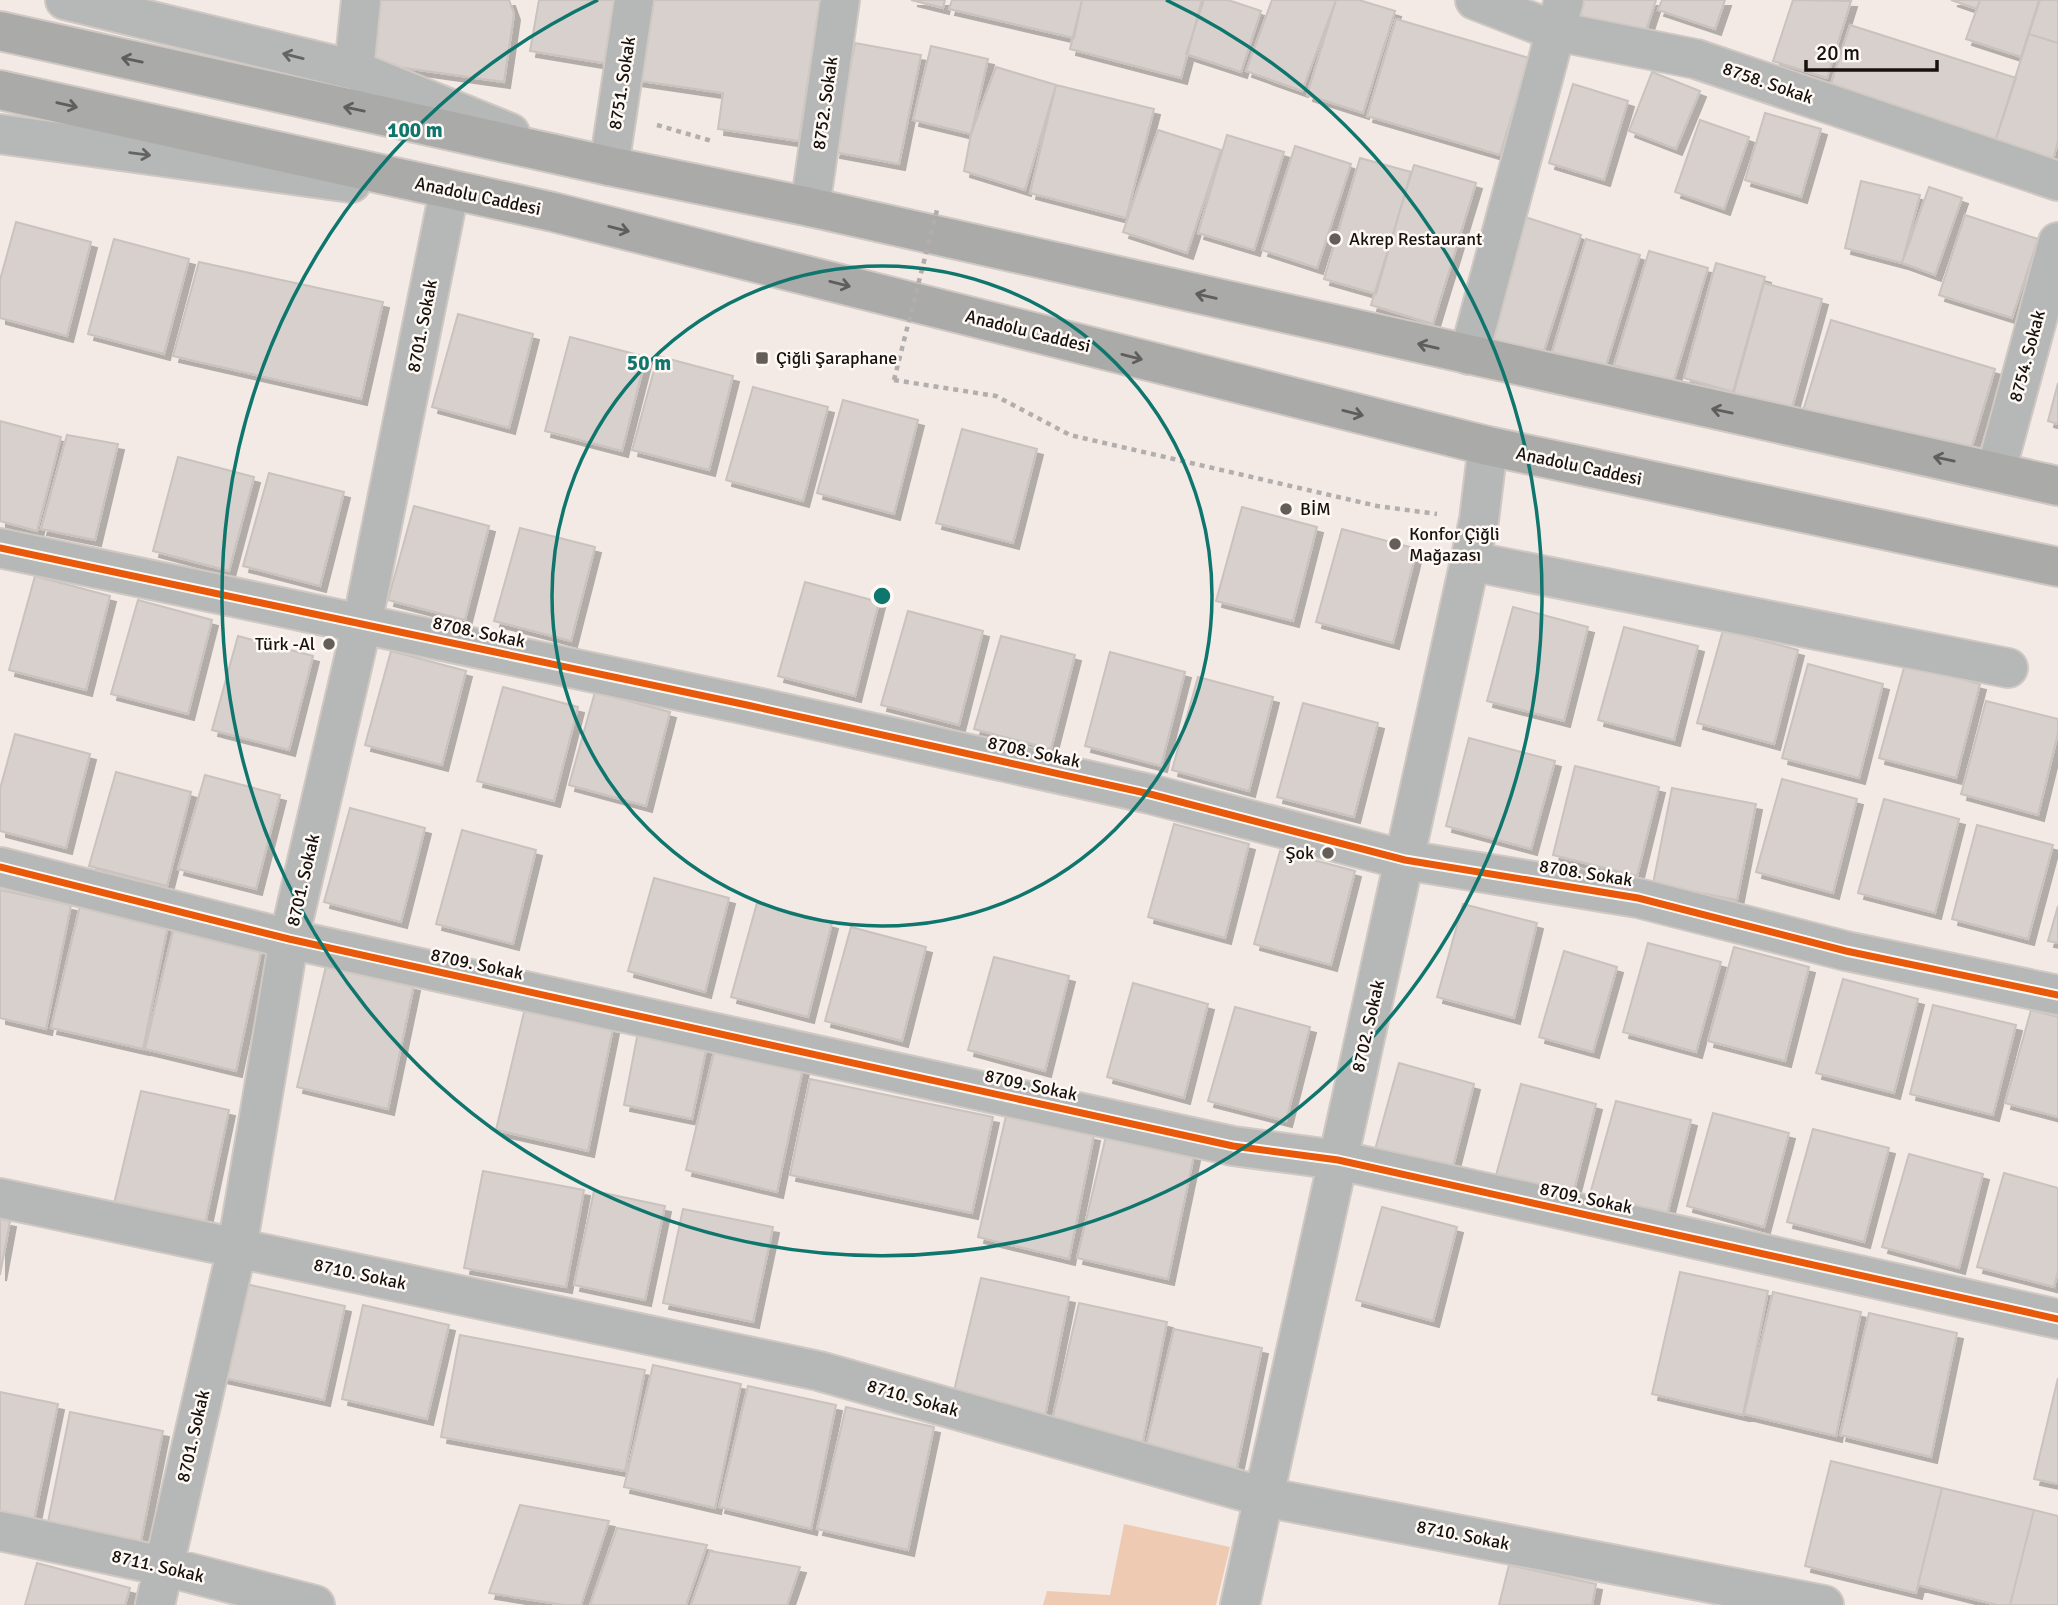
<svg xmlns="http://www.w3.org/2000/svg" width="2058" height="1605" font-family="Signika,sans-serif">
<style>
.green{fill:#eecab3}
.building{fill:#d7d0cc;stroke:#c9c2be;stroke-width:2;filter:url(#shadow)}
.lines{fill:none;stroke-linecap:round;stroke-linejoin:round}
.minor-casing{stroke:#cfc8c3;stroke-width:42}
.highway-casing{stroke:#cfc8c3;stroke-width:42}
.path{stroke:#b1aead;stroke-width:4.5;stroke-dasharray:5 5;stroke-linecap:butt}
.minor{stroke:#b6b7b7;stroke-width:38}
.highway{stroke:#aaaaa9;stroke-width:38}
.path-bridge{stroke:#b1aead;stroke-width:4.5;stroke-dasharray:5 5;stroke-linecap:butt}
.cycleway-casing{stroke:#fff9f5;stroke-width:11}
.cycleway{stroke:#e8590c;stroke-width:7}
.oneway{stroke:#666462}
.oneway2{stroke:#605e5c}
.ring{fill:none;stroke:#0f766e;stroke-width:3.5}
.poi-dot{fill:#645e59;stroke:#fff9f5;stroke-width:2.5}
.labels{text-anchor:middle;stroke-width:5;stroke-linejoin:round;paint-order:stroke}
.street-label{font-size:18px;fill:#17120e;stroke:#fff9f5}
.poi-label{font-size:18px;fill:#17120e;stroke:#fff9f5;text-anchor:start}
.centre{fill:#0f766e;stroke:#fff9f5;stroke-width:3.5}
.ring-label{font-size:21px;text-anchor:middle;font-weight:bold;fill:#0f766e;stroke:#fff9f5;stroke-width:5;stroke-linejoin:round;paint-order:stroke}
</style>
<defs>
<filter id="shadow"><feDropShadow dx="6" dy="6" stdDeviation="0" flood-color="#0004"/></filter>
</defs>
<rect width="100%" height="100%" fill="#f3eae5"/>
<!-- green -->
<path class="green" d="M 1124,1524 L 1230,1547 L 1216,1605 L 1043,1605 L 1047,1591 L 1110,1595 Z"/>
<!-- building -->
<path class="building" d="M 371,0 L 509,0 L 514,14 L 504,82 L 362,62 Z
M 539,0 L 626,0 L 615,65 L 530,51 Z
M 646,0 L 820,0 L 799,141 L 718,129 L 723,93 L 634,80 Z
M 911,0 L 945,0 L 943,8 Z
M 952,0 L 1082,0 L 1074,38 L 949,9 Z
M 1082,0 L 1202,0 L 1181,78 L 1070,49 Z
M 1204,0 L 1228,0 L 1261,11 L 1241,72 L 1186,54 Z
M 1272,0 L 1336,0 L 1302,91 L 1246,71 Z
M 1336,0 L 1359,0 L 1395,11 L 1363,113 L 1307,95 Z
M 1578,0 L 1656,0 L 1643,40 L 1572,18 Z
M 1662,0 L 1725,0 L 1715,29 L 1658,10 Z
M 1793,0 L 1851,1 L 1827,78 L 1773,61 Z
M 1951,0 L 1980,0 L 1977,9 Z
M 1980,0 L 2039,0 L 2021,57 L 1966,39 Z
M 2040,0 L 2058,0 L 2058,43 L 2029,34 Z
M 1396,19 L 1529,58 L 1500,155 L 1367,116 Z
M 1850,25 L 2016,78 L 1993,148 L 1827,96 Z
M 2029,34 L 2058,43 L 2058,141 L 2051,167 L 1993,148 Z
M 855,43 L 921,55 L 899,164 L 834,152 Z
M 931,46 L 988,59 L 971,134 L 913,120 Z
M 996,67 L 1056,85 L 1025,190 L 964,171 L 971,134 Z
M 1652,72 L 1700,91 L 1676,149 L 1629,131 Z
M 1573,84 L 1628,101 L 1604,180 L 1549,163 Z
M 1056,85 L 1154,109 L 1126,218 L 1030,193 Z
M 1765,113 L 1821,129 L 1801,197 L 1745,180 Z
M 1700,120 L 1749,137 L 1724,209 L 1675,192 Z
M 1158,130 L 1221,150 L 1187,253 L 1123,232 Z
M 1227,135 L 1284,152 L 1254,250 L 1198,233 Z
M 1295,146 L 1351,164 L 1317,268 L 1262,250 Z
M 1360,158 L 1411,172 L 1376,294 L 1324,279 Z
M 1414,165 L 1476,183 L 1433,324 L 1371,305 Z
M 1861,181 L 1920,195 L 1902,263 L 1845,248 Z
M 1929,187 L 1962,198 L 1935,275 L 1902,263 Z
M 1965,215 L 2038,239 L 2012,318 L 1939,295 Z
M 1525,217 L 1581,235 L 1542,357 L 1486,339 Z
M 16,222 L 91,242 L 67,336 L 0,318 L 0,280 Z
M 114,239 L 189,259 L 164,354 L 88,334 Z
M 1586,239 L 1640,255 L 1603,375 L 1550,359 Z
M 1649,251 L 1708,268 L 1673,383 L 1614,365 Z
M 199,262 L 383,302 L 361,399 L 173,356 Z
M 1716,263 L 1765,277 L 1733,392 L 1684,378 Z
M 1764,283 L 1822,299 L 1790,415 L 1732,399 Z
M 458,314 L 533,334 L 509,428 L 432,407 Z
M 1831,320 L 1995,369 L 1967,463 L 1802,414 Z
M 570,337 L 646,357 L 622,451 L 545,431 Z
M 658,356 L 733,376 L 709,470 L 632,450 Z
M 2058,383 L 2058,424 L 2048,421 Z
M 753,387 L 828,407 L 803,501 L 726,480 Z
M 843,400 L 918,420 L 894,514 L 817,493 Z
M 0,421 L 61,437 L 37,531 L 0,521 Z
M 962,429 L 1037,449 L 1013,543 L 936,523 Z
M 67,435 L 118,444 L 95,540 L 41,529 Z
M 178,457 L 254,477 L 229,571 L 153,551 Z
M 269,473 L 344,492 L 320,586 L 243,566 Z
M 414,506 L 489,526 L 465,620 L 388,600 Z
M 1242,507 L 1317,527 L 1293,621 L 1216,601 Z
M 520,528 L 595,547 L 571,641 L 494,621 Z
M 1342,529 L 1417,549 L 1393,643 L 1316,622 Z
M 35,576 L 110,596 L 86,690 L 9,670 Z
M 805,582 L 879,602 L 855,696 L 778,676 Z
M 138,600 L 212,620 L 188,714 L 111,694 Z
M 1513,607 L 1588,627 L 1564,721 L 1487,701 Z
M 908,611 L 983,631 L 959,725 L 881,705 Z
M 1624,627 L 1698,646 L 1674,740 L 1598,720 Z
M 1723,630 L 1798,650 L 1774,744 L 1697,723 Z
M 238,636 L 313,656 L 289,750 L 212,730 Z
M 1001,636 L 1075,655 L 1051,749 L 974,729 Z
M 391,651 L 466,671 L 442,765 L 365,745 Z
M 1110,652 L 1185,672 L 1161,766 L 1085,746 Z
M 1808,664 L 1883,684 L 1859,778 L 1782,758 Z
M 1905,664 L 1980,684 L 1956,778 L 1879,758 Z
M 1198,677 L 1273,697 L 1249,791 L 1172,770 Z
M 503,687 L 578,707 L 554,801 L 477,781 Z
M 595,692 L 670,712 L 646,806 L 569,785 Z
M 1986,701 L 2058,719 L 2058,733 L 2038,815 L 1961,794 Z
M 1303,703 L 1378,723 L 1354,817 L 1277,797 Z
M 15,734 L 90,754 L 66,848 L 0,831 L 0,789 Z
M 1469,738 L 1555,761 L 1531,849 L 1446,826 Z
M 1575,766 L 1659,787 L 1637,876 L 1553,855 Z
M 116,772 L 191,792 L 167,886 L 89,866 Z
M 205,775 L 280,795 L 256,889 L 178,869 Z
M 1782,779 L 1857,799 L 1833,893 L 1756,872 Z
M 1672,788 L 1756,804 L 1737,900 L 1653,884 Z
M 1884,799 L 1959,819 L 1935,913 L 1858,893 Z
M 350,808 L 425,828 L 401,922 L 324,902 Z
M 1174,824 L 1249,844 L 1225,938 L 1148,917 Z
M 1977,825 L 2053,845 L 2028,939 L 1952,919 Z
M 462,830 L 536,850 L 513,944 L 436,924 Z
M 1280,851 L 1355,871 L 1331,965 L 1254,944 Z
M 654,878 L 729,898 L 705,992 L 628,971 Z
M 0,890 L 71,905 L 46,1029 L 0,1018 Z
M 757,903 L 832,923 L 808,1017 L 731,997 Z
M 1463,904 L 1537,923 L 1514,1018 L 1437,997 Z
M 80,906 L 168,925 L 143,1049 L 51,1028 Z
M 2058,906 L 2058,943 L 2048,941 Z
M 174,927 L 262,947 L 236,1071 L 145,1049 Z
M 851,927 L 926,947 L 902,1041 L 825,1021 Z
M 1648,943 L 1721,962 L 1696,1052 L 1623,1032 Z
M 1734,947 L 1809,967 L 1785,1061 L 1708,1041 Z
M 1564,951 L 1617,967 L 1593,1052 L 1539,1037 Z
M 994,957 L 1069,976 L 1045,1071 L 968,1050 Z
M 326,966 L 414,985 L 388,1109 L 297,1087 Z
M 1843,979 L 1918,999 L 1894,1093 L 1816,1073 Z
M 1133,983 L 1208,1004 L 1184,1098 L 1107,1077 Z
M 1933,1005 L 2016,1025 L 1993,1115 L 1910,1094 Z
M 1235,1007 L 1310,1027 L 1286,1121 L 1208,1101 Z
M 525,1008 L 613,1028 L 588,1151 L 496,1130 Z
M 2031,1010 L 2058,1017 L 2058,1117 L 2005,1103 Z
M 638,1032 L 707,1045 L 692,1119 L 624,1105 Z
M 715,1048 L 803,1068 L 777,1192 L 686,1170 Z
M 1399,1063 L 1474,1084 L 1450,1178 L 1373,1157 Z
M 810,1079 L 993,1117 L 972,1213 L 790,1175 Z
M 1521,1084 L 1596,1104 L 1572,1198 L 1495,1179 Z
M 141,1091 L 229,1110 L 203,1234 L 112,1212 Z
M 1616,1101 L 1691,1120 L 1667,1215 L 1590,1194 Z
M 1713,1113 L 1789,1133 L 1764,1227 L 1687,1206 Z
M 1006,1116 L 1094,1135 L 1069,1259 L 978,1237 Z
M 1813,1129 L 1889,1148 L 1864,1242 L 1787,1222 Z
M 1106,1136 L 1194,1155 L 1168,1279 L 1077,1258 Z
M 1909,1154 L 1983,1174 L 1959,1268 L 1882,1247 Z
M 483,1171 L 584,1190 L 566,1287 L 464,1268 Z
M 2004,1173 L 2058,1188 L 2058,1271 L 2054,1287 L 1977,1267 Z
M 594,1191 L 665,1206 L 645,1300 L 574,1285 Z
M 1382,1207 L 1457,1227 L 1433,1321 L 1356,1300 Z
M 683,1209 L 773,1227 L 753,1322 L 663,1303 Z
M 0,1219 L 10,1221 L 0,1275 Z
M 1680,1272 L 1768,1291 L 1743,1415 L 1652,1394 Z
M 981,1278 L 1069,1297 L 1044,1421 L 952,1399 Z
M 241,1283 L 345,1306 L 324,1400 L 220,1377 Z
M 1773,1292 L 1861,1312 L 1836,1436 L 1744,1414 Z
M 1079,1303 L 1167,1322 L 1142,1446 L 1051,1425 Z
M 363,1305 L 449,1325 L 427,1419 L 342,1399 Z
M 1869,1313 L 1957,1333 L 1931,1457 L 1840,1435 Z
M 1174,1329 L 1262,1348 L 1236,1472 L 1145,1450 Z
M 460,1335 L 645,1370 L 625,1471 L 441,1437 Z
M 653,1365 L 741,1384 L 715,1508 L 624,1487 Z
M 2058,1378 L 2058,1484 L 2034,1479 Z
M 748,1386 L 836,1405 L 811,1529 L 719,1507 Z
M 0,1392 L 58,1404 L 33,1525 L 0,1519 Z
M 846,1407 L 934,1427 L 908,1550 L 817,1529 Z
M 70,1412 L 163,1431 L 140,1546 L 47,1527 Z
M 1831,1461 L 1942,1488 L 1916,1593 L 1805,1566 Z
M 1942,1488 L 2034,1510 L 2010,1605 L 1997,1605 L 1918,1585 Z
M 520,1505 L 609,1521 L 581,1605 L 564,1605 L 489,1593 Z
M 2034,1510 L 2058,1516 L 2058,1605 L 2010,1605 Z
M 617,1528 L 707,1545 L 686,1605 L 590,1605 Z
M 710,1551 L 800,1567 L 787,1605 L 691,1605 Z
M 37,1563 L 130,1588 L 125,1605 L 25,1605 Z
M 1509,1565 L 1596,1584 L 1592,1605 L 1499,1605 Z"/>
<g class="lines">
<defs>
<path id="minor" d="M 65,0 L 354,70 L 510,133
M 1475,0 L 1555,31 L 1696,59 L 2058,181
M 354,70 L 361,0
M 0,134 L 351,183
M 609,166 L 634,0
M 810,207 L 840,0
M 1469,355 L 1564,0
M 1996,471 L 2058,242
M 0,548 L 747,705 L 1150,794 L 1405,860 L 1638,898 L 1846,951 L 2058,995
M 1470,561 L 2008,668
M 0,867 L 289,939 L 734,1037 L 1233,1146 L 1338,1160 L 2058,1319
M 0,1198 L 819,1371 L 1264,1497 L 1824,1605
M 0,1531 L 163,1566 L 315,1605
M 155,1605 L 237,1248 L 289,939 L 362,624 L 448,197
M 1240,1605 L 1479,520 L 1488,446"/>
<path id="highway" d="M 0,31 L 609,166 L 810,207 L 2058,486
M 0,90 L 553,212 L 1488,446 L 2058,567"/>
</defs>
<!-- minor casing -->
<use href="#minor" class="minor-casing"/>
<!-- highway casing -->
<use href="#highway" class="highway-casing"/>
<!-- path -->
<path class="path" d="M 657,125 L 712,141
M 894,380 L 996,396 L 1070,435 L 1377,506 L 1437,514"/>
<!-- minor -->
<use href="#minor" class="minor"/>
<!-- highway -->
<use href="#highway" class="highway"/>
<!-- path-bridge -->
<path class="path-bridge" d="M 894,380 L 938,206"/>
<defs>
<path id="cycleway" d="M 0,548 L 747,705 L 1150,794 L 1405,860 L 1638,898 L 1846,951 L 2058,995
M 0,867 L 289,939 L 734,1037 L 1233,1146 L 1338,1160 L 2058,1319"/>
</defs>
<!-- cycleway casing -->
<use href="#cycleway" class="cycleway-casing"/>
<!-- cycleway -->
<use href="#cycleway" class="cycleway"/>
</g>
<!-- one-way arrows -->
<defs><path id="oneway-shaft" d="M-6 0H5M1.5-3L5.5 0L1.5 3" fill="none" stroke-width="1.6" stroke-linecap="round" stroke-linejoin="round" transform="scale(1.75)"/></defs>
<g class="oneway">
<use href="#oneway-shaft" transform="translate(293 56) rotate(-166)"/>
<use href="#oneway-shaft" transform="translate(140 154) rotate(8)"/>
</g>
<g class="oneway2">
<use href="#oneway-shaft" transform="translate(132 60) rotate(-168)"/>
<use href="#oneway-shaft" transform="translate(67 105) rotate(13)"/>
<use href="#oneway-shaft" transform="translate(354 109) rotate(-168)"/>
<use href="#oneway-shaft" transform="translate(619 229) rotate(14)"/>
<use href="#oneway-shaft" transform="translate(840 284) rotate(14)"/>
<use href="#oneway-shaft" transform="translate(1206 296) rotate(-167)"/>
<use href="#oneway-shaft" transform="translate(1428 346) rotate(-167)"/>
<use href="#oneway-shaft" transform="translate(1132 357) rotate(14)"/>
<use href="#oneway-shaft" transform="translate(1722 411) rotate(-168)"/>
<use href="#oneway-shaft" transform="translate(1353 413) rotate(14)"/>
<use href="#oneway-shaft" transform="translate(1944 459) rotate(-168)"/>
</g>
<!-- distance rings -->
<g class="ring">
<circle cx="882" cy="596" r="330"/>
<path d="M1166 0A660 660 0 1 1 598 0"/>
</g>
<!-- markers -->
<g class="poi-dot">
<circle cx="1335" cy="239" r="7"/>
<rect x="755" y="351" width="14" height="14" rx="3.5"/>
<circle cx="1286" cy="509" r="7"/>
<circle cx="1395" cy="544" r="7"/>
<circle cx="329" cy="644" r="7"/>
<circle cx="1328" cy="853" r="7"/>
</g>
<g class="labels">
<!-- street labels -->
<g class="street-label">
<text transform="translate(622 83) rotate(-81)" y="6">8751. Sokak</text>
<text transform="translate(1768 83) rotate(19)" y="6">8758. Sokak</text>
<text transform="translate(825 103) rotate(-82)" y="6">8752. Sokak</text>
<text transform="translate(478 196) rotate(12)" y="6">Anadolu Caddesi</text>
<text transform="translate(422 326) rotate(-79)" y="6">8701. Sokak</text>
<text transform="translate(1028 331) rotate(14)" y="6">Anadolu Caddesi</text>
<text transform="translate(2027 356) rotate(-75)" y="6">8754. Sokak</text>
<text transform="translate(1579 466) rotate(12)" y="6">Anadolu Caddesi</text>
<text transform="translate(479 632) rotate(12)" y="6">8708. Sokak</text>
<text transform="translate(1034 752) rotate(12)" y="6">8708. Sokak</text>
<text transform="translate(1586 873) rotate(9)" y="6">8708. Sokak</text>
<text transform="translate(303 880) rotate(-77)" y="6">8701. Sokak</text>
<text transform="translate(477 964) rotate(12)" y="6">8709. Sokak</text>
<text transform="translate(1368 1026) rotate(-77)" y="6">8702. Sokak</text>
<text transform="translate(1031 1085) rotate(12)" y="6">8709. Sokak</text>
<text transform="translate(1586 1198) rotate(12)" y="6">8709. Sokak</text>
<text transform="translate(360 1274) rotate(12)" y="6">8710. Sokak</text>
<text transform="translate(913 1398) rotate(16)" y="6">8710. Sokak</text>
<text transform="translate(193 1436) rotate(-77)" y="6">8701. Sokak</text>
<text transform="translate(1463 1535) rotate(11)" y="6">8710. Sokak</text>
<text transform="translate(158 1566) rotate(13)" y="6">8711. Sokak</text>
</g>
<!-- poi labels -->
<g class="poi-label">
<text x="1349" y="245">Akrep Restaurant</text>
<text x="776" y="364">Çiğli Şaraphane</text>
<text x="1300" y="515">BİM</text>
<text x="1409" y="540">Konfor Çiğli<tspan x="1409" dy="21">Mağazası</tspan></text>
<text x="315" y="650" text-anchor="end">Türk -Al</text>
<text x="1314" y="859" text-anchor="end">Şok</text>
</g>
</g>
<circle cx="882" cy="596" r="10" class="centre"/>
<g class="ring-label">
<text x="415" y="137">100 m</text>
<text x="649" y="370">50 m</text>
</g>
<!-- scale -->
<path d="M1806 60v10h131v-10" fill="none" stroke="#17120e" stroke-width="3.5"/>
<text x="1816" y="60" font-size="21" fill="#17120e" stroke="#fff9f5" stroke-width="5" paint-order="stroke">20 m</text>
</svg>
